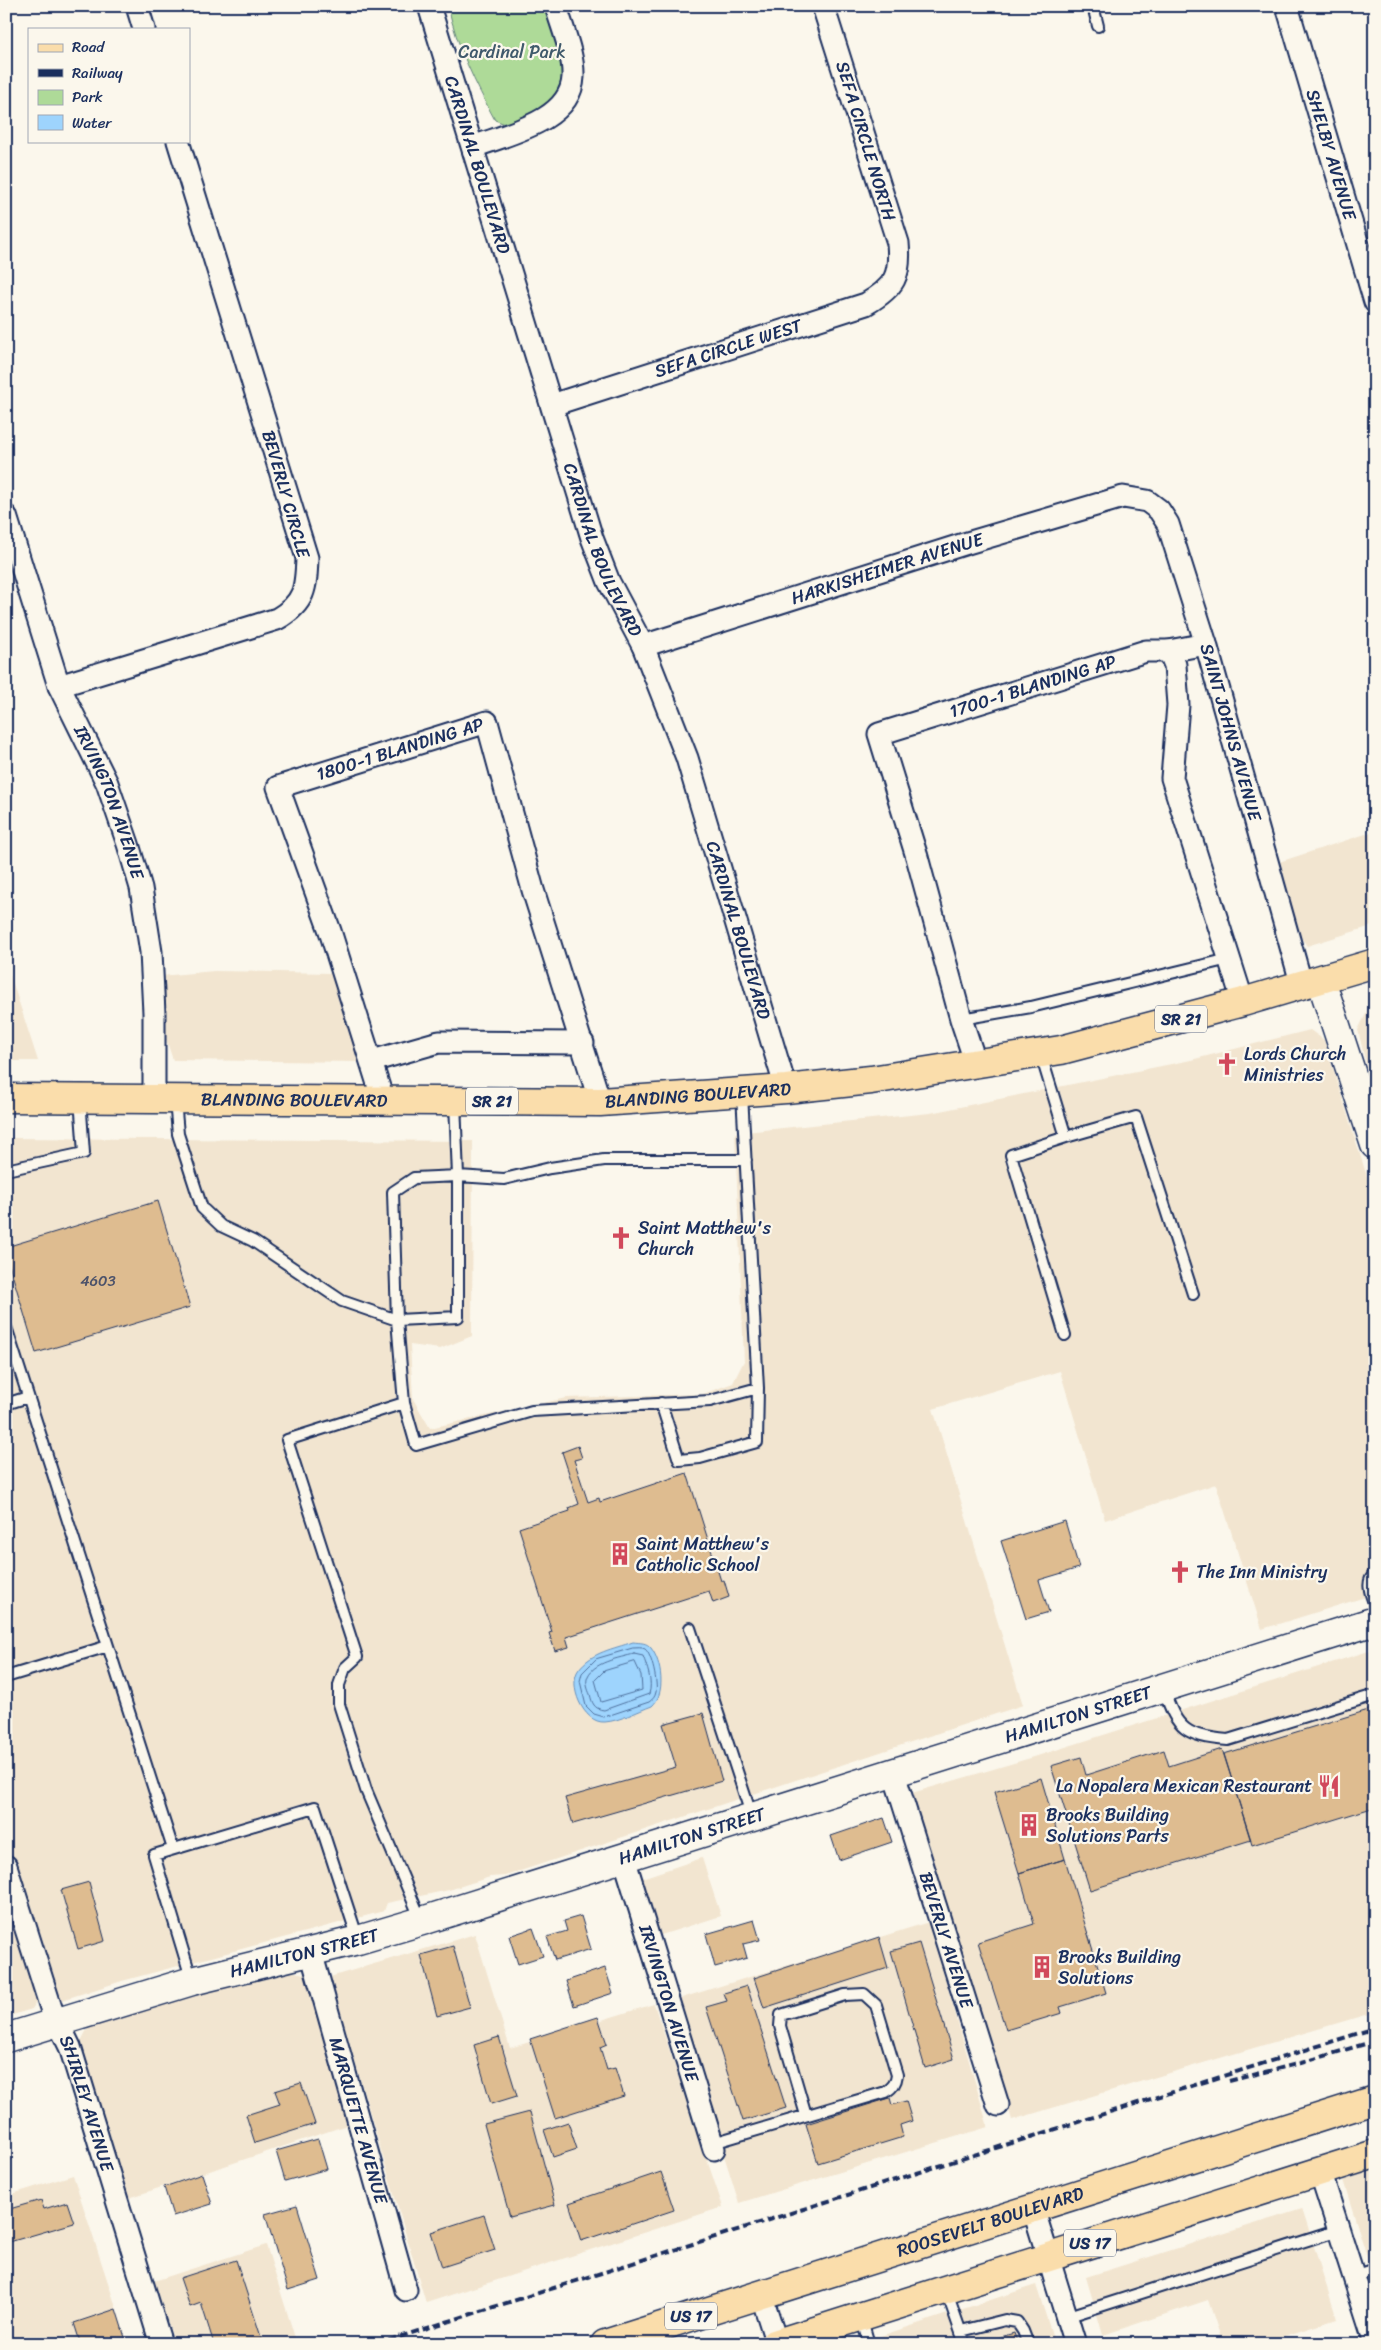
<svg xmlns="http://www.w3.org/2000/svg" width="1381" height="2350" font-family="Sriracha,sans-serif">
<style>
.built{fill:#f2e5d0}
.green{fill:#aeda98;stroke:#64847b}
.water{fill:#9ed4fd;stroke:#6a92bd}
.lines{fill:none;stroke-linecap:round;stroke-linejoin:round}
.shore{stroke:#4f719e;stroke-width:1}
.building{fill:#debc90;stroke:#1b2f5e}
.lane-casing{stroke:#1b2f5e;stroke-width:14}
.street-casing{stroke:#1b2f5e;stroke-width:25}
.secondary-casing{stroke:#1b2f5e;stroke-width:31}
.primary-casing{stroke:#1b2f5e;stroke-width:31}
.highway-casing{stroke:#1b2f5e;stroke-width:31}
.lane{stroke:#fbf7ec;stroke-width:10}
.street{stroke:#fbf7ec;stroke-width:21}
.secondary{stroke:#fbf7ec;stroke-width:28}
.primary{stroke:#faddab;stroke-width:28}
.highway{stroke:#faddab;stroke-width:28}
.rail{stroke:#1b2f5e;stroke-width:4;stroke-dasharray:8 4;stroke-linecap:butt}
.labels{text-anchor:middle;stroke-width:4.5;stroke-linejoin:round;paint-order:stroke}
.number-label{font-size:15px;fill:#4c526a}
.shield{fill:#fbf7ec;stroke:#5e6b89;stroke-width:1}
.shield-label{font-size:16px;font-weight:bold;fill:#1b2f5e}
.park-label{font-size:18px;fill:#405a6c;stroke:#fbf7ec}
.street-label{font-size:18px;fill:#1b2f5e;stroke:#fbf7ec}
.poi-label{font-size:18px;fill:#1b2f5e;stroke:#fbf7ec;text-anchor:start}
</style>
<rect width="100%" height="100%" fill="#fbf7ec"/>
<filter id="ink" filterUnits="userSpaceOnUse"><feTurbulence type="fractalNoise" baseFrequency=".02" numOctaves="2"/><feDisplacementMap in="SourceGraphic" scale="10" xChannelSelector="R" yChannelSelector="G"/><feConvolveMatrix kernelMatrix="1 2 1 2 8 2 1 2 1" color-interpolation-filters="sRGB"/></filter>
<g filter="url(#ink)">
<!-- built -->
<path class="built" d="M 1375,831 L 1375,925 L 1307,946 L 1294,927 L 1276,863 Z
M 6,962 L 38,1061 L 6,1061 Z
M 214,971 L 332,973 L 361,1062 L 173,1060 L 163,1030 L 161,976 Z
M 1375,1004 L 1375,1102 L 1358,1030 L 1370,1006 Z
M 1310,1030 L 1324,1040 L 1375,1202 L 1375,1594 L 1262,1629 L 1216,1484 L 1105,1520 L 1060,1371 L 933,1409 L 1023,1705 L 505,1876 L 490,1877 L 449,1890 L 387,1903 L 384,1911 L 122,1981 L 62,2000 L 45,1968 L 6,1842 L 6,1138 L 473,1141 L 472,1336 L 440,1349 L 410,1345 L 413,1399 L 430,1428 L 566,1398 L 703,1394 L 733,1383 L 744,1361 L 735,1133 L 930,1113 L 1191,1060 Z
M 1375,1649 L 1375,2012 L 1012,2120 L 912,1793 L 1034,1757 Z
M 702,1858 L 721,1916 L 661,1935 L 642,1878 Z
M 6,1907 L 37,2001 L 32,2009 L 6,2017 Z
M 929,1922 L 988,2127 L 739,2203 L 675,2000 Z
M 475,1934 L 510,2048 L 654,2004 L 723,2207 L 426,2303 L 330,1977 Z
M 285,1970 L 304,1974 L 313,1986 L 353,2123 L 129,2198 L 79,2045 L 90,2024 Z
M 1375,2170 L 1375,2282 L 1343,2180 Z
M 73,2175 L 128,2344 L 6,2344 L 6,2196 Z
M 1302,2209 L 1337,2319 L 1260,2344 L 1223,2344 L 1208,2300 L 1103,2335 L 1086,2277 Z
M 266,2245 L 297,2344 L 175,2344 L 154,2281 Z
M 1036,2285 L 1055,2344 L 856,2344 Z"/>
<!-- green -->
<path class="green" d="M 448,6 L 546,6 C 554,32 577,83 551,104 C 537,114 520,119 505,124 L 495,120 C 475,83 457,47 448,6 Z"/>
<!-- water -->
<path class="water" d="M 633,1642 C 640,1643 647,1642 651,1648 C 662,1662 666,1694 652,1706 C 638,1711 620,1721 605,1722 C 583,1724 567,1684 579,1669 C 592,1652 613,1649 633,1642 Z"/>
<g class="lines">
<!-- shore -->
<path class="shore" d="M 633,1648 C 637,1648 642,1647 645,1649 C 652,1654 658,1685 656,1692 C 655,1697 653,1699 649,1702 L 604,1717 L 594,1714 L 586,1706 L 580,1681 L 582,1673 L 596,1659 Z
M 634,1654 L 643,1656 C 647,1667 653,1682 649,1694 L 604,1710 C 594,1709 592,1703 590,1694 C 588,1690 586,1684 587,1679 C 591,1662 620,1658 634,1654 Z
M 635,1662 L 641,1675 L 642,1690 L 601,1702 L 595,1680 L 604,1671 Z"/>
</g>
<!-- building -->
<path class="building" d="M 158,1201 L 190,1307 L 36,1353 L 6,1254 L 6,1247 Z
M 578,1446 L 582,1458 L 574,1460 L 588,1502 L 599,1498 L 600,1502 L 687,1473 L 721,1581 L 724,1580 L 729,1597 L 713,1603 L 709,1591 L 566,1637 L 569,1647 L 555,1651 L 549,1633 L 552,1632 L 519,1528 L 570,1511 L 569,1508 L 579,1504 L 562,1452 Z
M 1065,1521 L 1079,1568 L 1039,1580 L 1049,1612 L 1026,1619 L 1001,1541 Z
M 1375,1708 L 1375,1807 L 1252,1845 L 1224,1754 Z
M 703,1713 L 722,1781 L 573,1824 L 565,1798 L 676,1767 L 663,1724 Z
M 1222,1749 L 1251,1840 L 1090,1890 L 1051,1766 L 1081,1757 L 1086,1775 L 1164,1750 L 1169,1766 Z
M 1041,1778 L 1065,1859 L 1019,1873 L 994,1792 Z
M 884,1818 L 892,1842 L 839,1860 L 831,1836 Z
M 1065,1859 L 1106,1993 L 1060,2007 L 1062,2013 L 1006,2030 L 978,1942 L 1034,1924 L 1019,1873 Z
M 89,1882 L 105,1941 L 78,1949 L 61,1890 Z
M 581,1916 L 591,1949 L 555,1960 L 547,1937 L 567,1931 L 564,1921 Z
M 754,1920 L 760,1940 L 743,1944 L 747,1958 L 715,1967 L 706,1934 Z
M 533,1928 L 543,1956 L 518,1964 L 509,1936 Z
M 879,1937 L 888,1968 L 764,2008 L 754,1978 Z
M 919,1943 L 954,2059 L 925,2068 L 891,1951 Z
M 453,1946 L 470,2007 L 437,2016 L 421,1955 Z
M 605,1968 L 613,1993 L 574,2006 L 566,1981 Z
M 747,1986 L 786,2108 L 743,2121 L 706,2007 L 727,2001 L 724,1993 Z
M 598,2017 L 607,2044 L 600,2047 L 607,2070 L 615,2068 L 624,2096 L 555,2118 L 530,2039 Z
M 499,2037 L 517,2096 L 491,2104 L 474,2045 Z
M 301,2083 L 315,2124 L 255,2143 L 246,2115 L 280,2104 L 275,2091 Z
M 890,2098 L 892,2105 L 906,2101 L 912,2121 L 900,2125 L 903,2137 L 818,2163 L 806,2124 Z
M 530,2112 L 555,2205 L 510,2217 L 484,2124 Z
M 568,2122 L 577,2149 L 553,2157 L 544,2130 Z
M 318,2139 L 327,2169 L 285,2181 L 276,2151 Z
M 661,2172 L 674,2210 L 581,2241 L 569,2203 Z
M 202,2174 L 212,2204 L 173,2216 L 164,2187 Z
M 41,2200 L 44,2209 L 67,2202 L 74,2223 L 6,2243 L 6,2210 Z
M 297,2205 L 320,2280 L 288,2290 L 265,2214 Z
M 484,2215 L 495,2250 L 442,2267 L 431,2232 Z
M 236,2260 L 262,2340 L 250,2344 L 214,2344 L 201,2303 L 190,2307 L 180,2278 Z
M 116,2309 L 127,2344 L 74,2344 L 80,2342 L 74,2323 Z
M 1014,2333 L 1018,2344 L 993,2344 L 991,2340 Z"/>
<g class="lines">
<defs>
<path id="lane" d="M 1093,6 L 1098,26
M 961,1019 L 1031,1007 L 1229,959
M 1041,1055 L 1066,1137 L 1136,1117 L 1193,1294
M 175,1100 L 178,1134 L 202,1208 L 221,1226 L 253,1241 L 342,1301 L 397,1320 L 393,1192 L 414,1178 L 458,1176 L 504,1179 L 550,1168 L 604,1160 L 746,1160
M 6,1170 L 84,1153 L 80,1099
M 6,1327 L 108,1646
M 1065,1335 L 1011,1155 L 1066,1137
M 404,1403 L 397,1320 L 458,1317 L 458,1176 L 455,1102
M 661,1403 L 679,1460 L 700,1458 L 757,1442 L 758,1388 L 742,1094
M 6,1404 L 28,1397
M 1375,1574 C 1364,1582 1372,1596 1375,1606
M 690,1628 L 752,1817
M 6,1677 L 108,1646 L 173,1849
M 1164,1690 C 1177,1730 1186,1736 1228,1740 L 1375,1695
M 421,1920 L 366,1790 L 339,1704 L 339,1685 L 345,1668 L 357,1657 L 287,1440 L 404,1403 L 416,1445 L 532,1411 L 710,1401 L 758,1388
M 192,1981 L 154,1855 L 315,1807 L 358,1939
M 713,2143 L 886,2092 C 893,2087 896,2083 897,2075 L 876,2005 L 864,1994 L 845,1995 L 781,2015 L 780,2026 L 806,2115
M 1353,2276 L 1375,2269
M 946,2290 L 965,2344
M 861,2317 L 869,2344
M 1066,2317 L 1339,2230
M 961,2331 L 1005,2320 L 1017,2322 L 1023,2331 L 1028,2344"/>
<g id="street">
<path d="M 137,6 L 144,29"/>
<path id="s1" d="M 429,6 L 592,538 L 609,582 L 643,646 L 687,758 L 786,1089"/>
<path id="s2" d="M 1287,6 L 1375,302"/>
<path d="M 473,147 C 507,134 571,121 573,77 C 574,54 562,28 556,6"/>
<path id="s3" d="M 552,405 L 866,304 C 895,287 901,276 898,243 L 823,6"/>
<path id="s4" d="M 6,516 L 59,686 L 107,783 L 128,844 L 141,888 L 151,952 L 154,1013 L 154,1100"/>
<path id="s5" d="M 643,646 L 964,544 L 1123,497 L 1147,501 L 1159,510 L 1168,524 L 1206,644 L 1302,986"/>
<path d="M 1169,651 L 1175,665 L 1178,705 L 1172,778 L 1243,1002"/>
<path d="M 59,686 L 277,619 C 305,603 306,588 307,558 L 178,141"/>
<path d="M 372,1061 L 439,1042 L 583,1043"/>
<path id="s6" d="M 976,1064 L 961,1019 L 917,857 L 879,734 L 1146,651 L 1169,651 L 1206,644"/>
<path id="s7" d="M 383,1100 L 330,931 L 278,787 L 487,722 L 533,890 L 600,1102"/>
<path id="s8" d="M 894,1774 L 998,2105"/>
<path id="s9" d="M 624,1858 L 714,2149"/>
<path id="s10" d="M 6,1866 L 51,2008 L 70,2047 L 161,2344"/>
<path id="s11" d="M 311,1952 L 406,2290"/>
<path d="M 1320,2171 L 1375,2343"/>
<path d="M 1033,2208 L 1075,2344"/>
<path d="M 761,2294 L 777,2344"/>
</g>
<g id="secondary">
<path d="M 1321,980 L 1375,1145"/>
<path id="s12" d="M 6,2038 L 192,1981 L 358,1940 L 422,1921 L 1375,1621"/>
</g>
<g id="primary">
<path id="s13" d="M 6,1098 L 600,1102 L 786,1089 L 871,1080 L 1061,1050 L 1243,1002 L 1375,963"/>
</g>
<g id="highway">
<path id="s14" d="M 605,2344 L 1375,2100"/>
<path d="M 774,2344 L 1375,2154"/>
</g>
</defs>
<!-- lane casing -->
<use href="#lane" class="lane-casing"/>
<!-- street casing -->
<use href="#street" class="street-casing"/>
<!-- secondary casing -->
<use href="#secondary" class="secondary-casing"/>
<!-- primary casing -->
<use href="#primary" class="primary-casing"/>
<!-- highway casing -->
<use href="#highway" class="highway-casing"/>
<!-- lane -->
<use href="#lane" class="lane"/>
<!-- street -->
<use href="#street" class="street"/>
<!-- secondary -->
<use href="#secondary" class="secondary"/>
<!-- primary -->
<use href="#primary" class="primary"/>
<!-- highway -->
<use href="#highway" class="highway"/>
<!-- rail -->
<path class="rail" d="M 1229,2081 L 1301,2063 L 1375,2041
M 377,2344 L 1375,2028"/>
</g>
</g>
<!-- icons -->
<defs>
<symbol id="church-bare" viewBox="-9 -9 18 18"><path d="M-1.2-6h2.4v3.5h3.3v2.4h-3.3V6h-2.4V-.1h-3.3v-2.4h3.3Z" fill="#d1495b" stroke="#fbf7ec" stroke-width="2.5" paint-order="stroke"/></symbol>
<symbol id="building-bare" viewBox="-9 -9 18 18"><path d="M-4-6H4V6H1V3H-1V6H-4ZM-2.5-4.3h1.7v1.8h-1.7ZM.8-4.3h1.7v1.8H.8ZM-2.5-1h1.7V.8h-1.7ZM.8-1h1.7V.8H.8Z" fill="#d1495b" stroke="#fbf7ec" stroke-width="2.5" paint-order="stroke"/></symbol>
<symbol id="restaurant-bare" viewBox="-9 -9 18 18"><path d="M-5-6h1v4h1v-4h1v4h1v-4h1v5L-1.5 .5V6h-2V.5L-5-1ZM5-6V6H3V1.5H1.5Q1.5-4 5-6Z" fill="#d1495b" stroke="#fbf7ec" stroke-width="2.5" paint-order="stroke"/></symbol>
</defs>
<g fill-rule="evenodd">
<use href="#church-bare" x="1211" y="1048" width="32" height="32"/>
<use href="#church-bare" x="605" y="1222" width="32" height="32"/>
<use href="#building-bare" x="604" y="1538" width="32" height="32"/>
<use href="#church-bare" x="1164" y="1556" width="32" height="32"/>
<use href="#restaurant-bare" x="1313" y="1770" width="32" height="32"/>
<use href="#building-bare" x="1013" y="1809" width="32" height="32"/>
<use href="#building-bare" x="1026" y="1951" width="32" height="32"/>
</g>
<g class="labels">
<!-- number labels -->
<g class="number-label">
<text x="98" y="1286">4603</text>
</g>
<!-- shield labels -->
<g class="shield">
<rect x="1155" y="1005.5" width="52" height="27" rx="4"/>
<rect x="466" y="1087.5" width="52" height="27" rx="4"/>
<rect x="1064" y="2229.5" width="52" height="27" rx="4"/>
<rect x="665" y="2302.5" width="52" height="27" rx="4"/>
</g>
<g class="shield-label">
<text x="1181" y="1025">SR 21</text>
<text x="492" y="1107">SR 21</text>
<text x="1090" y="2249">US 17</text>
<text x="691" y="2322">US 17</text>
</g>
<!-- park labels -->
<g class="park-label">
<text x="512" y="58">Cardinal Park</text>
</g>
<!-- street labels -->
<g class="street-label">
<text transform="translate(866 141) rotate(73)" y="6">SEFA CIRCLE NORTH</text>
<text dy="6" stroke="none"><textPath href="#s2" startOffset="155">SHELBY AVENUE</textPath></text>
<text dy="6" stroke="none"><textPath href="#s1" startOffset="166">CARDINAL BOULEVARD</textPath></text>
<text dy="6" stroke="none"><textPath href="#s3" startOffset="185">SEFA CIRCLE WEST</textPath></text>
<text transform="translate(286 494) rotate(74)" y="6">BEVERLY CIRCLE</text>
<text dy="6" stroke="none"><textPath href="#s1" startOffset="571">CARDINAL BOULEVARD</textPath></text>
<text dy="6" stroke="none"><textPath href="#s5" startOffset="256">HARKISHEIMER AVENUE</textPath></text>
<text dy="6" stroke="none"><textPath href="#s6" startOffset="505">1700-1 BLANDING AP</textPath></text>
<text dy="6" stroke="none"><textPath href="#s5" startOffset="776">SAINT JOHNS AVENUE</textPath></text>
<text dy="6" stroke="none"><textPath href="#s7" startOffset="458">1800-1 BLANDING AP</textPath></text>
<text dy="6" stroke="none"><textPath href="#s4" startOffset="305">IRVINGTON AVENUE</textPath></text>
<text dy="6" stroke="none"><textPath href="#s1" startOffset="976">CARDINAL BOULEVARD</textPath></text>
<text dy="6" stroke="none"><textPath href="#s13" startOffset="692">BLANDING BOULEVARD</textPath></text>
<text dy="6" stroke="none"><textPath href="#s13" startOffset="288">BLANDING BOULEVARD</textPath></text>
<text dy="6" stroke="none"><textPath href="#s12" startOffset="1120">HAMILTON STREET</textPath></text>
<text dy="6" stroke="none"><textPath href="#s12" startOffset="715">HAMILTON STREET</textPath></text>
<text dy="6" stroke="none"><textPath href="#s8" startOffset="174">BEVERLY AVENUE</textPath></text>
<text dy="6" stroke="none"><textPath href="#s12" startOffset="310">HAMILTON STREET</textPath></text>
<text dy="6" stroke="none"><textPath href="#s9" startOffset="152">IRVINGTON AVENUE</textPath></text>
<text dy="6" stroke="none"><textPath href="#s10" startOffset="251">SHIRLEY AVENUE</textPath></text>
<text dy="6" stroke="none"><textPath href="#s11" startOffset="175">MARQUETTE AVENUE</textPath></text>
<text dy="6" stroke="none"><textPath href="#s14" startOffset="404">ROOSEVELT BOULEVARD</textPath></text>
</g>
<!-- poi labels -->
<g class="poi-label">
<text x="1244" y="1060">Lords Church<tspan x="1244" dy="21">Ministries</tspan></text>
<text x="638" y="1234">Saint Matthew's<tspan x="638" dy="21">Church</tspan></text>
<text x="636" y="1550">Saint Matthew's<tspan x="636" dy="21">Catholic School</tspan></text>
<text x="1196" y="1578">The Inn Ministry</text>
<text x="1312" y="1792" text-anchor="end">La Nopalera Mexican Restaurant</text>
<text x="1046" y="1821">Brooks Building<tspan x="1046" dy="21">Solutions Parts</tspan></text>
<text x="1058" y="1963">Brooks Building<tspan x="1058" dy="21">Solutions</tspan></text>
</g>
</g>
<!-- margin -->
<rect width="1381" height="2350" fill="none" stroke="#fbf7ec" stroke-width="25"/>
<rect x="12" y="12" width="1356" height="2325" fill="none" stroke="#1b2f5e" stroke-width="2" filter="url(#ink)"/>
<!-- legend -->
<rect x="28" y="28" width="162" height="115" fill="#fbf7ec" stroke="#a1a7b3"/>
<rect x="38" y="44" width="25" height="8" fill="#faddab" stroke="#a1a7b3"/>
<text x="72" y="52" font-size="15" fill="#1b2f5e">Road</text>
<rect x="38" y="69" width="25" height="8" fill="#1b2f5e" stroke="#a1a7b3"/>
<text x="72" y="78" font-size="15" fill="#1b2f5e">Railway</text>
<rect x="38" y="90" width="25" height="15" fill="#aeda98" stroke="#a1a7b3"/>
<text x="72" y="102" font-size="15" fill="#1b2f5e">Park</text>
<rect x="38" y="115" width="25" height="15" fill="#9ed4fd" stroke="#a1a7b3"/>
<text x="72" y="128" font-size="15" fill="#1b2f5e">Water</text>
</svg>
